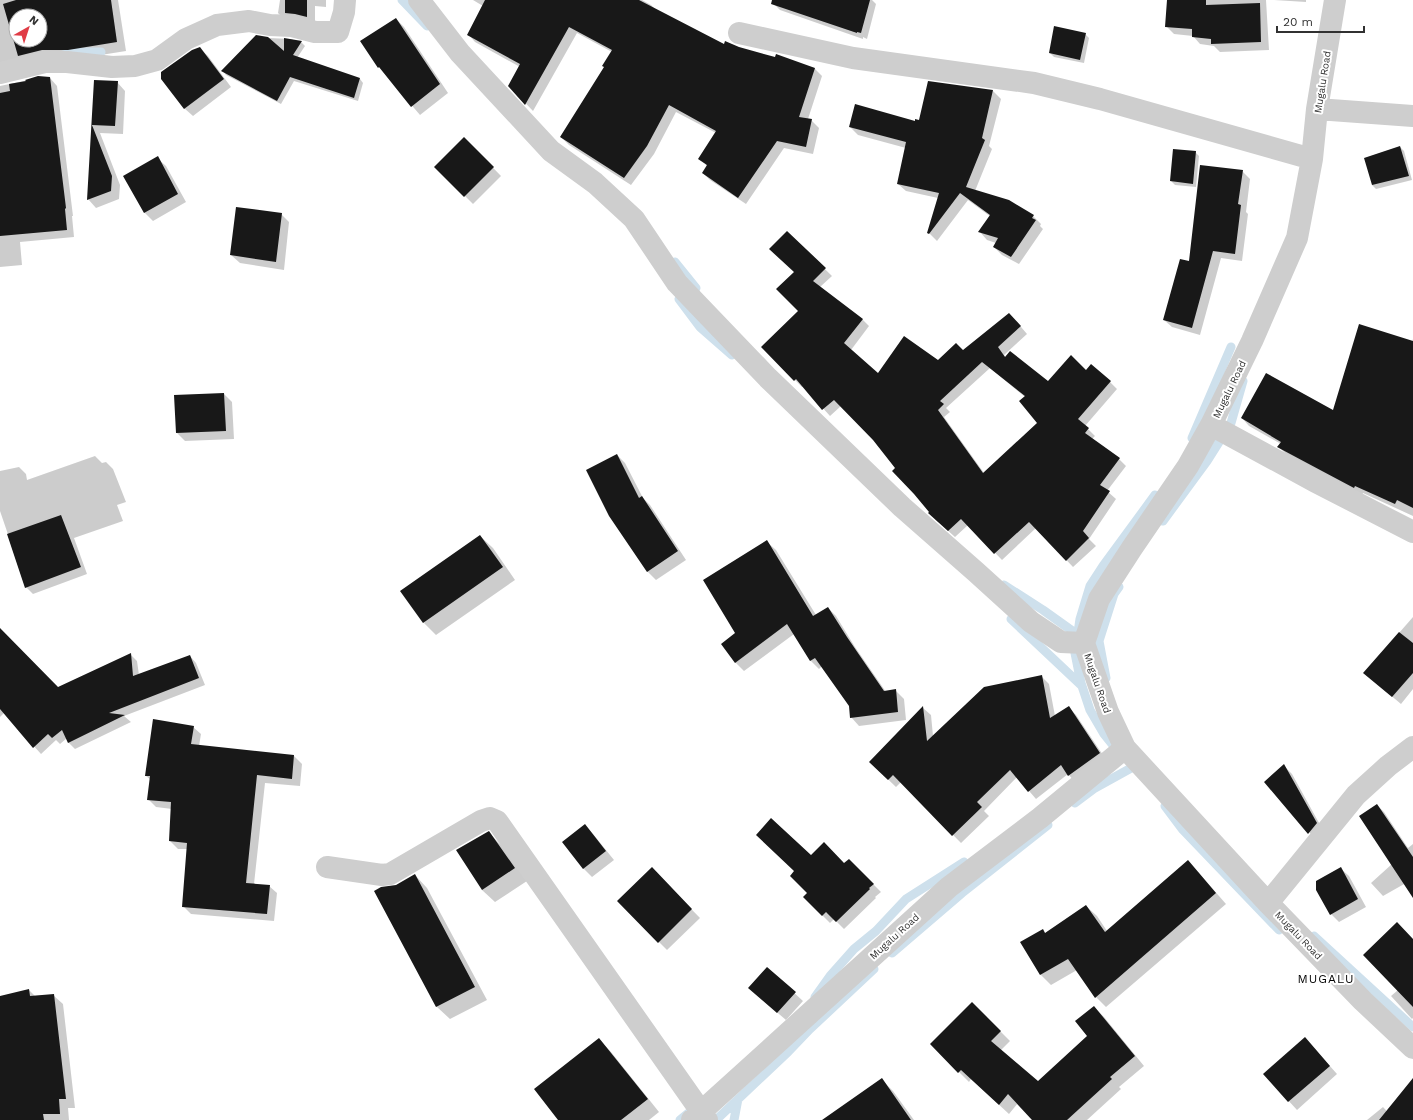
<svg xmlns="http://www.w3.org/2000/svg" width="1413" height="1120" font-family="'Work Sans',sans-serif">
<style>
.shadow{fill:#0003;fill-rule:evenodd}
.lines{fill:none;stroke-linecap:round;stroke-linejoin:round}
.stream{stroke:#cee0ec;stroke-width:9}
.building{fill:#181818;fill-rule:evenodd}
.minor{stroke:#cecece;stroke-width:22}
.labels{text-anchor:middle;stroke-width:4;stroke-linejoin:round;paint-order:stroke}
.street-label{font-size:10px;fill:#313131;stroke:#fff}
.quarter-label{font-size:12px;letter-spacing:1px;fill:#000;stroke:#fff}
</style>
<rect width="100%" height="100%" fill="#fff"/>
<!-- shadow -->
<path class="shadow" d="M 0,0 L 118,0 L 126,51 L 0,71 ZM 16,16 L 40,16 L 40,40 L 16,40 Z
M 280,0 L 326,0 L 326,7 L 315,6 L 315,25 L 286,21 L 278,13 Z
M 473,0 L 642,0 L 651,5 L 656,10 L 725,45 L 814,68 L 822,76 L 808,119 L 811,120 L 819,128 L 813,154 L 784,148 L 746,204 L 710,180 L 703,173 L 707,166 L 700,158 L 716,133 L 676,112 L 654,154 L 631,185 L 569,145 L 561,137 L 605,68 L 612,52 L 577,33 L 533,111 L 509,86 L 520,67 L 475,42 L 468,34 L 483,6 Z
M 774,0 L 872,0 L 876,4 L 867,39 L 863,37 L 863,39 L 780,10 L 774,4 Z
M 1168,0 L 1266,0 L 1269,50 L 1220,52 L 1214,46 L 1200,44 L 1193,36 L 1174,34 L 1166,26 Z
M 1274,0 L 1306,0 L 1306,2 Z
M 396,19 L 404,27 L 448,93 L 420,115 L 379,67 Z
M 1085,34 L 1089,38 L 1084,63 L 1054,57 L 1050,53 Z
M 269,38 L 290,39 L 301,42 L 305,46 L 297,58 L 360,79 L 363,83 L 358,101 L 294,81 L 281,104 L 226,75 L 223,71 Z
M 199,48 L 208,56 L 231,87 L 193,116 L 184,108 Z
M 38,78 L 50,78 L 57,86 L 73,216 L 72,216 L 74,237 L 20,242 L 22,265 L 0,267 L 0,86 Z
M 95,81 L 117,82 L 125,91 L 123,134 L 100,133 L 120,185 L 119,199 L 96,208 L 88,199 Z
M 929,82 L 993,91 L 1001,99 L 989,146 L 992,149 L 975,191 L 1033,216 L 1041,224 L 1040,226 L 1043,229 L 1019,264 L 1002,255 L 994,247 L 996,243 L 987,240 L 980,232 L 991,217 L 968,200 L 937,241 L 929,233 L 938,198 L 906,191 L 898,184 L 906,148 L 858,135 L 850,127 L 920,121 Z
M 464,138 L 501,176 L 473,204 L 436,167 Z
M 1400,147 L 1404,151 L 1412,180 L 1376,189 L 1372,185 Z
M 1195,152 L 1199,156 L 1196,187 L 1175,185 L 1171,181 Z
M 157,158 L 166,166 L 186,202 L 153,221 L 144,212 Z
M 1242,171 L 1250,179 L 1246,212 L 1248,214 L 1242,261 L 1221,258 L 1200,335 L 1172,327 L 1164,320 L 1189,262 Z
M 281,214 L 289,222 L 284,270 L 240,263 L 231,255 Z
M 787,232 L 832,276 L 820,287 L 862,319 L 869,326 L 851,350 L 878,374 L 938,362 L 963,351 L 1016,321 L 1027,334 L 1004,355 L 1006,358 L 1048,382 L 1086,371 L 1110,382 L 1117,389 L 1085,426 L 1095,436 L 1092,439 L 1119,459 L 1126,466 L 1107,491 L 1116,499 L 1089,539 L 1096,546 L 1073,567 L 1036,528 L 1002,560 L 968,525 L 955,537 L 936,520 L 874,440 L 841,406 L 830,416 L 803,386 L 802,387 L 762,347 L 799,311 L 795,272 ZM 990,368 L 1025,397 L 1038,423 L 984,473 L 944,417 L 950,412 L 946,408 Z
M 1413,339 L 1413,516 L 1363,493 L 1362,495 L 1286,454 L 1279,447 L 1281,444 L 1249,426 L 1242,418 L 1333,412 L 1412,342 Z
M 224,394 L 232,402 L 234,439 L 185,441 L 177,433 Z
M 617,455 L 625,463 L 643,498 L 650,505 L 686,560 L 656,580 L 647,571 Z
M 95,456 L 102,463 L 106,462 L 113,469 L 126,502 L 117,505 L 123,521 L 74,538 L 87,574 L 33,594 L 26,587 L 0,511 L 0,471 L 19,467 L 26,474 L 27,480 Z
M 480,536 L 493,548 L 515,580 L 436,635 L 424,623 Z
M 767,542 L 776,550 L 816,615 L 828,608 L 836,616 L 855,647 L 886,692 L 896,691 L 904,699 L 906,720 L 859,726 L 851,717 L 850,706 L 822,666 L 819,669 L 810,660 L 794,634 L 744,671 L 735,662 L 737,634 Z
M 1413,617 L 1413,689 L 1401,704 L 1364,673 Z
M 0,629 L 58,689 L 130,654 L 137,661 L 139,675 L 190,656 L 196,663 L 205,685 L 124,716 L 131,722 L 75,749 L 68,742 L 67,738 L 60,744 L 56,740 L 41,754 L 4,713 L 0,717 Z
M 1041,676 L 1049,684 L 1055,716 L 1068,707 L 1076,715 L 1107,761 L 1076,783 L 1068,774 L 1036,799 L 1017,777 L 984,811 L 989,816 L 961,843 L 901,782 L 896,787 L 870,762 L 923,708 L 931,715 L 933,736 Z
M 193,727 L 201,734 L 199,746 L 294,756 L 302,764 L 300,786 L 265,783 L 254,884 L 269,886 L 277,893 L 274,921 L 191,914 L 183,906 L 188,849 L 178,849 L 170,841 L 172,809 L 156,807 L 148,799 L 151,780 L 146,776 Z
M 1284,766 L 1292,774 L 1324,832 L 1317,841 L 1265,782 Z
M 1377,805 L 1384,812 L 1408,848 L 1413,844 L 1413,879 L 1383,896 L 1371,883 L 1392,864 Z
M 585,826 L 593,834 L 614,860 L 592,877 L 584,869 L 563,842 Z
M 489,833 L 501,845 L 527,881 L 495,902 L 482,890 Z
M 811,857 L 844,865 L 849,860 L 881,892 L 875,897 L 876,898 L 844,929 L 834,919 L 830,923 L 804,897 L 809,893 Z
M 1340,868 L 1349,876 L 1366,907 L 1339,922 L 1331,914 Z
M 652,869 L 700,918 L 667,950 L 618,901 Z
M 1198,872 L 1226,904 L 1106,1007 L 1096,997 L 1077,970 L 1051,985 L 1041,975 L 1042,930 L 1046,934 L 1086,906 L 1097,916 L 1107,931 Z
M 415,875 L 427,888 L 487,1000 L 450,1019 L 437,1007 L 375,891 L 396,886 Z
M 1413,940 L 1413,1018 L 1412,1019 L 1391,996 L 1398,990 Z
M 767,968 L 803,1001 L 786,1020 L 758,996 Z
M 29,990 L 35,996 L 53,995 L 63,1004 L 75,1108 L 68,1108 L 69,1120 L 0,1120 L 0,997 Z
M 972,1003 L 1010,1041 L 1001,1050 L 1038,1082 L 1089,1036 L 1094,1007 L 1104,1017 L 1144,1066 L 1119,1087 L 1121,1089 L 1087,1120 L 1033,1120 L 1018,1103 L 1009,1114 L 971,1079 L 969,1082 L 931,1044 Z
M 1305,1038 L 1337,1074 L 1297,1110 L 1264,1074 Z
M 599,1039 L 611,1052 L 659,1112 L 649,1120 L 559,1120 Z
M 882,1080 L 893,1091 L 914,1120 L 824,1120 Z
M 1383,1107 L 1395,1120 L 1367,1120 Z"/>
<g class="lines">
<!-- stream -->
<path class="stream" d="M 402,0 L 427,26
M 63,55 L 75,52 L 101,52
M 675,262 L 696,288
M 679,299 L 700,327 L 732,355
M 1192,438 L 1231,347
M 1163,521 L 1207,461 L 1231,423 L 1243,381
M 1004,585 L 1043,610 L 1078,635
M 1011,619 L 1082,686
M 1106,678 L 1099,641 L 1114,594 L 1119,587
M 1116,749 L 1104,734 L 1090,710 L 1081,683 L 1075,653 L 1080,619 L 1090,586 L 1103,566 L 1155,495
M 1075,803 L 1095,788 L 1133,767
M 1165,806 L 1183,830 L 1279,930
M 1314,936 L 1413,1027
M 892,953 L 962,893 L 1048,825
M 815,997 L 830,976 L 854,949 L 876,931 L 906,899 L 964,862
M 680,1120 L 691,1111
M 716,1120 L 788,1052 L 810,1029 L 874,969
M 734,1120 L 738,1099"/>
</g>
<!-- building -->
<path class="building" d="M 16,0 L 111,0 L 117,42 L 68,50 L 42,50 L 18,56 L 3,4 ZM 16,16 L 40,16 L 40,40 L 16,40 Z
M 285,0 L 307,0 L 307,17 L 295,14 L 285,13 Z
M 485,0 L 639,0 L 724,44 L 725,41 L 739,47 L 775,57 L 776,54 L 815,68 L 799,117 L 812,119 L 806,147 L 777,141 L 738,198 L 702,173 L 707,165 L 698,159 L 716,131 L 669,105 L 647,146 L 624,178 L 560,137 L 604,67 L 602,66 L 612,50 L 569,27 L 525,105 L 508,86 L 520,64 L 467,35 Z
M 772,0 L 870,0 L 861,33 L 857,32 L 857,33 L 771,4 Z
M 1167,0 L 1206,0 L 1206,5 L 1260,3 L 1261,42 L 1211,44 L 1211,39 L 1192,37 L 1192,29 L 1165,27 Z
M 396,18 L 440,84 L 411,107 L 379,67 L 378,68 L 360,41 Z
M 1054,26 L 1086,33 L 1080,60 L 1049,53 Z
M 256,35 L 268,37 L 284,51 L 284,38 L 302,41 L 293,55 L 360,78 L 354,98 L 290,77 L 277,101 L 221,71 Z
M 200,47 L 224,79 L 184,109 L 161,79 L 161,72 L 192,50 Z
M 38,76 L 50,77 L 66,208 L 65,209 L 67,230 L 0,236 L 0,93 L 10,91 L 9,84 L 26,81 L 25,80 Z
M 94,80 L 118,81 L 115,126 L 92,125 L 112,176 L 111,191 L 87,200 Z
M 928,81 L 993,90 L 982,138 L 985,140 L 966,187 L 1009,200 L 1034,215 L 1032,218 L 1036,220 L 1011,257 L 993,247 L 998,238 L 978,232 L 990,215 L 960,193 L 929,234 L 927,233 L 939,193 L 897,184 L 906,142 L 849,127 L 855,104 L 915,121 L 915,119 L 919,120 Z
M 464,137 L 494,167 L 464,197 L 434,167 Z
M 1400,146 L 1409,176 L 1372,185 L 1364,158 Z
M 1173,149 L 1196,151 L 1193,184 L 1170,181 Z
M 158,156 L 178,194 L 144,213 L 123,176 Z
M 1200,165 L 1243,170 L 1238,204 L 1241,205 L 1235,254 L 1213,251 L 1192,328 L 1163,320 L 1180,259 L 1189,261 Z
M 236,207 L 282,213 L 276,262 L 230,255 Z
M 787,231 L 826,268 L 813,281 L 863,319 L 844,343 L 878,373 L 904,336 L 938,360 L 956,343 L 963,350 L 1009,313 L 1021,326 L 998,347 L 1005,357 L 1010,351 L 1048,381 L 1071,355 L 1086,370 L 1091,364 L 1111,381 L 1078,419 L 1089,428 L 1085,433 L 1120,458 L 1100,485 L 1110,491 L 1083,531 L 1089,538 L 1066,561 L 1029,522 L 994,554 L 961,519 L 948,531 L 928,513 L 929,512 L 914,494 L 892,471 L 895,468 L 873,440 L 834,400 L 822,410 L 796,379 L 794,381 L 761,347 L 798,311 L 776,289 L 794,272 L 769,249 ZM 982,362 L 1025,396 L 1019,401 L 1037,423 L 983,473 L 938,410 L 944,404 L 940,401 Z
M 1359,324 L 1413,341 L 1413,508 L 1397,500 L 1395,504 L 1355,486 L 1354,488 L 1322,471 L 1277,447 L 1281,442 L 1241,418 L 1266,373 L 1333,410 Z
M 224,393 L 226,431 L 176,433 L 174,395 Z
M 617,454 L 639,498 L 642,496 L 678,551 L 647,572 L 609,516 L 586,470 Z
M 61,515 L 81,567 L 25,588 L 7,534 Z
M 480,535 L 503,567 L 423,623 L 400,591 Z
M 767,540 L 813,616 L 828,607 L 847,637 L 884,691 L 896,689 L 898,712 L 850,718 L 849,706 L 815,658 L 810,661 L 787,624 L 735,663 L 721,644 L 735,633 L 703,580 Z
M 0,628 L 58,687 L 131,653 L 133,676 L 190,655 L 199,678 L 109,713 L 125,715 L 68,743 L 62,730 L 52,738 L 48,734 L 33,748 L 0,709 Z
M 1399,632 L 1413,643 L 1413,673 L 1392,697 L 1363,673 Z
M 1042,675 L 1050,718 L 1069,706 L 1100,753 L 1068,776 L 1061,765 L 1028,792 L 1010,770 L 977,802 L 982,807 L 952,836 L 893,775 L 888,780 L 869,762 L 923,706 L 927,741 L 984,687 Z
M 153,719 L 194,726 L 191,744 L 294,755 L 292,779 L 257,775 L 246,883 L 270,885 L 267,914 L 182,907 L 187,843 L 169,841 L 171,802 L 147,800 L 150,776 L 145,776 Z
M 1284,764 L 1317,823 L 1308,834 L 1264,782 Z
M 1377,804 L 1413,857 L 1413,898 L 1359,816 Z
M 771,818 L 811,855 L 824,842 L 844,863 L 849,859 L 874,884 L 869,888 L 870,889 L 836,922 L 826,912 L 822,916 L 803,897 L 807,893 L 790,876 L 794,871 L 756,835 Z
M 585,824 L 606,851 L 583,869 L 562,842 Z
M 489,831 L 515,868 L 482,890 L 456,850 Z
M 1188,860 L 1216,893 L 1095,998 L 1068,959 L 1040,975 L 1020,942 L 1043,929 L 1045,933 L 1086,905 L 1105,932 Z
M 652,867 L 692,909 L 658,943 L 617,901 Z
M 1341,867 L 1358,899 L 1330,915 L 1316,890 L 1316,881 Z
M 415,874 L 475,987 L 436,1007 L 374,891 L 381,887 L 396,885 Z
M 1397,922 L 1413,939 L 1413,1007 L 1363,955 Z
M 767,967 L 796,992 L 777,1013 L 748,988 Z
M 29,989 L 30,996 L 54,994 L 66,1099 L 59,1099 L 60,1114 L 43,1114 L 44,1120 L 0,1120 L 0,996 Z
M 972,1002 L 1001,1031 L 991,1041 L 1038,1081 L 1087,1036 L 1075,1021 L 1094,1006 L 1135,1056 L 1110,1077 L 1112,1079 L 1067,1120 L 1032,1120 L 1008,1094 L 999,1105 L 961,1070 L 958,1073 L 930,1044 Z
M 1305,1037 L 1330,1066 L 1288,1102 L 1263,1074 Z
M 599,1038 L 648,1099 L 621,1120 L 558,1120 L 534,1089 Z
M 882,1078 L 911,1120 L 822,1120 Z
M 1413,1078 L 1413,1120 L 1379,1120 Z"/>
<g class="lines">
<!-- minor -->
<path class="minor" d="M 419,0 L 460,53 L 551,151 L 595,183 L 634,219 L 677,283 L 768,378 L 902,507 L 976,572 L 1031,622 L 1061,642 L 1084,643
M 1335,0 L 1317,109 L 1312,159 L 1297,238 L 1252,341 L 1211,425 L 1188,466 L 1132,548 L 1099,599 L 1084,643 L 1108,712 L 1125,748 L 1268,903 L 1363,1001 L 1413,1048
M 739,33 L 853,58 L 1034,83 L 1100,99 L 1312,159
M 0,73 L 45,62 L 67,62 L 112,67 L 135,66 L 157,60 L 186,39 L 217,25 L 249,21 L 270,25 L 292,26 L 315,32 L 338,32 L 344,12 L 345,0
M 1317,109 L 1413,116
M 1211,425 L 1316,482 L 1413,532
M 327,867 L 382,875 L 390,874 L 481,821 L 490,818 L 497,821 L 707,1120
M 1268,903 L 1356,795 L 1388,766 L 1413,747
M 692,1120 L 949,887 L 1040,818 L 1125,748"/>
</g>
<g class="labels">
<!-- street labels -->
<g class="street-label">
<text transform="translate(1322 82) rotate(-81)" y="4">Mugalu Road</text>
<text transform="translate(1229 389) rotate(-64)" y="4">Mugalu Road</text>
<text transform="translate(1098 683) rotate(71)" y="4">Mugalu Road</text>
<text transform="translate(1299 935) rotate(46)" y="4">Mugalu Road</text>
<text transform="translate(894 936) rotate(-42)" y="4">Mugalu Road</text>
</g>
<!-- quarter labels -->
<g class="quarter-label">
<text x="1326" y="983">MUGALU</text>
</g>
</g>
<!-- north arrow -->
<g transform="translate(28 28) rotate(39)"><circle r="19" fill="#ffffff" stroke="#adadad"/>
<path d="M0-3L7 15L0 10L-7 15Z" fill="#e03c46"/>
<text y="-6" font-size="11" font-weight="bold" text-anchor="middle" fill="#313131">N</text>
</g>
<!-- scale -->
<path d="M1277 26v6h87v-6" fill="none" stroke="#313131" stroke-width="2"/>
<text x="1283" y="26" font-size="12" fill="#313131" stroke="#ffffff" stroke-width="3" paint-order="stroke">20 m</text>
</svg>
